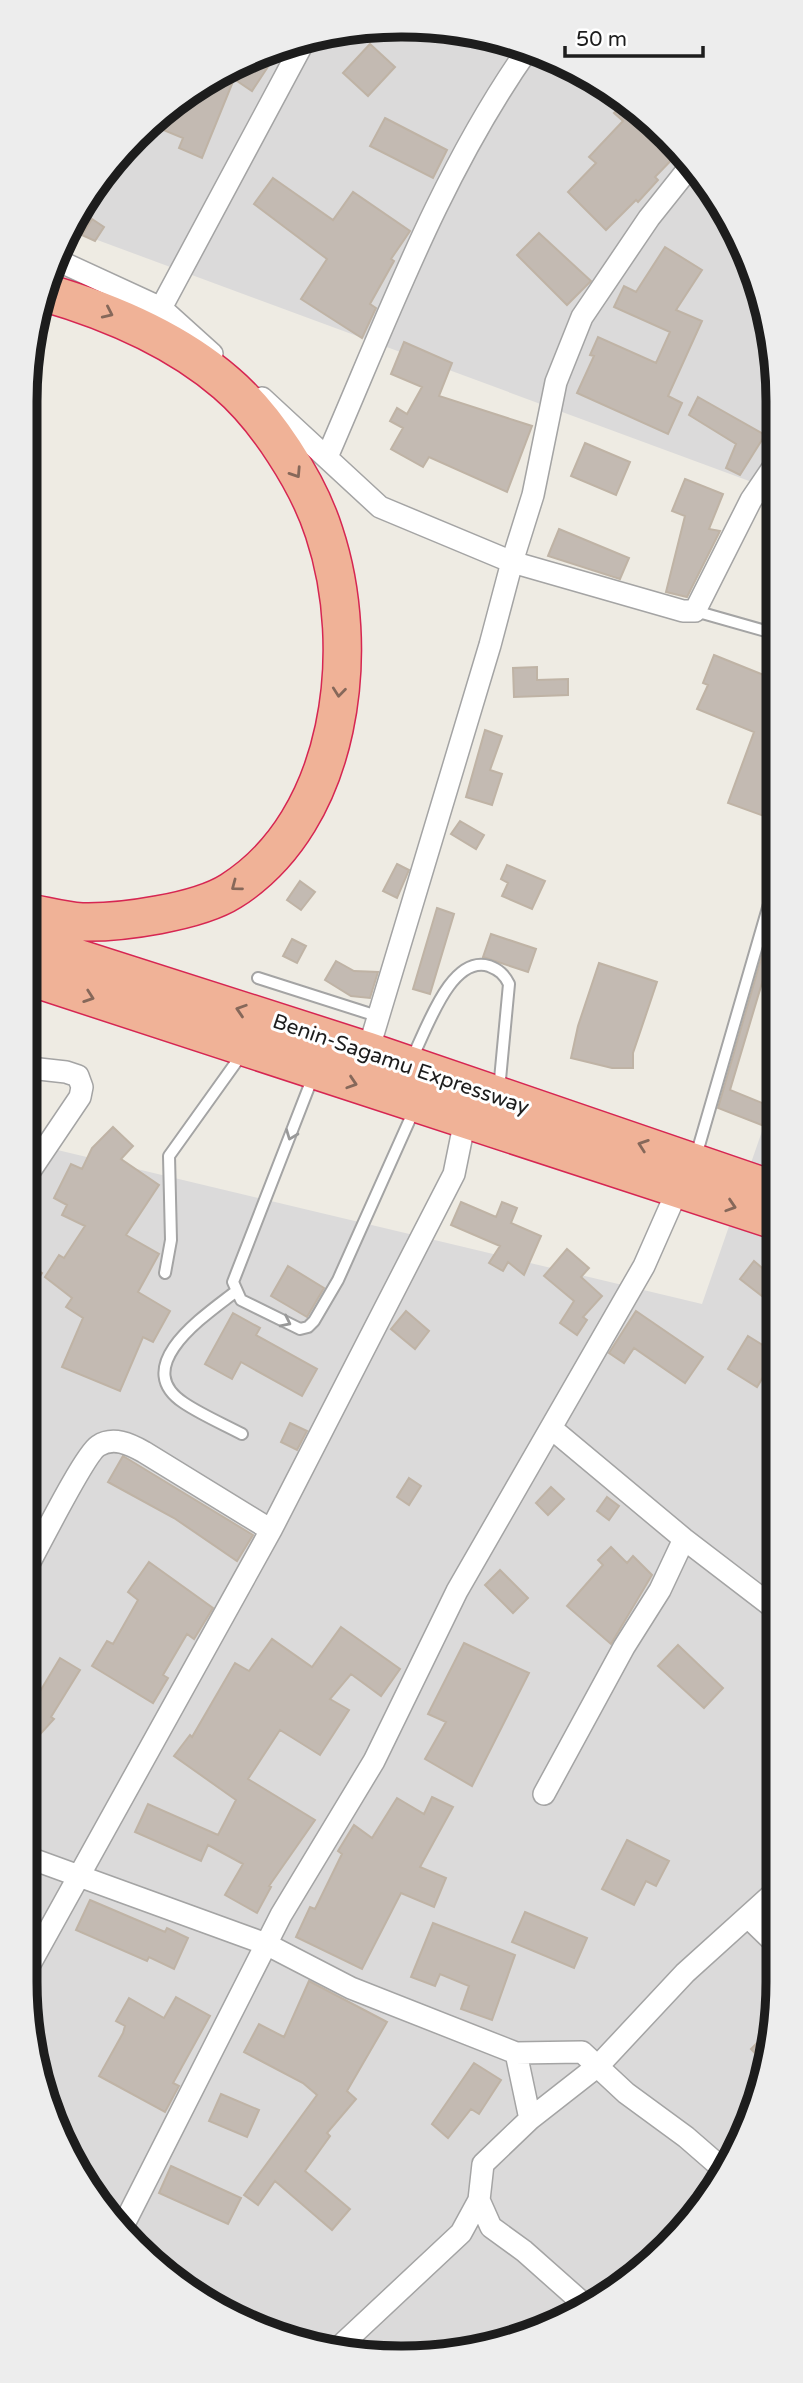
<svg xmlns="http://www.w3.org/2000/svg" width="803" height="2383" font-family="'Varela Round',sans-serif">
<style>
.residential{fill:#dbdada}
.building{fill:#c3bab2;stroke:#bfb3a5;stroke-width:2}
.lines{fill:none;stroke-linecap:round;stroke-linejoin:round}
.service-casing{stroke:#a4a4a4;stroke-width:14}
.minor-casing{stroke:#a4a4a4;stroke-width:24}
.trunk-casing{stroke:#d62652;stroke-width:40}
.service{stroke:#fff;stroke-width:10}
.minor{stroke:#fff;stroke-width:21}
.trunk{stroke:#f0b297;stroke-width:37}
.oneway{stroke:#86685a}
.oneway2{stroke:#999}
.labels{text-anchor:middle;stroke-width:6;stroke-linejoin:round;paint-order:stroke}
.street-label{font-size:21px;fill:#1d1d1d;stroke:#fff}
.rim{fill:none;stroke:#1d1d1d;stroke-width:9}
</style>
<rect width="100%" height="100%" fill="#eeebe3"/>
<!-- residential -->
<path class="residential" d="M 352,28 L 499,37 L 590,75 L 685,153 L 750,257 L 775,353 L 776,491 L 73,231 L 102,172 L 213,75 Z
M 777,1088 L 778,1981 L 766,2079 L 715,2191 L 611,2295 L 499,2346 L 353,2355 L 234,2319 L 118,2230 L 53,2125 L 24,1981 L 24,1142 L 702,1304 Z"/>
<!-- building -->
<path class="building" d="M 370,44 L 395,67 L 368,96 L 343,73 Z
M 277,53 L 252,91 L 234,79 L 202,158 L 179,148 L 183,138 L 161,129 L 166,116 L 213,75 Z
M 624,103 L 681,150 L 655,177 L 658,180 L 638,202 L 636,200 L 606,230 L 568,192 L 596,163 L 589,157 L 623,121 L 614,113 Z
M 385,118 L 447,150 L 433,178 L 370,146 Z
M 273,178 L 333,220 L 353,192 L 410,231 L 391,259 L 394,261 L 370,304 L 376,308 L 362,338 L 301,299 L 327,259 L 254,204 Z
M 92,219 L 104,227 L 95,241 L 82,235 Z
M 539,233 L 591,281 L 567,305 L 517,255 Z
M 665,247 L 702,270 L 676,310 L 702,321 L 668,396 L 682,403 L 668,434 L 577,393 L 594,356 L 590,355 L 598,337 L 656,363 L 670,332 L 614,307 L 624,286 L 636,292 Z
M 404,342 L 452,363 L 439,396 L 532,426 L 507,492 L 429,457 L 423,467 L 391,449 L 403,428 L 390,421 L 397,408 L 407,414 L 422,387 L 391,374 Z
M 698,397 L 765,435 L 740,475 L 726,468 L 736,444 L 689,415 Z
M 585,443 L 630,462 L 616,495 L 571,476 Z
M 685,479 L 723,494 L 709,529 L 720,531 L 687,597 L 666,592 L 685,516 L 672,511 Z
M 559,529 L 629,558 L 620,579 L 548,556 Z
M 714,655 L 776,680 L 776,781 L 764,816 L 728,803 L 754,732 L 697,709 L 708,685 L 703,683 Z
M 537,667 L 537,680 L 568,679 L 568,695 L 514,697 L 513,668 Z
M 485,730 L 502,736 L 490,770 L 502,774 L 492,805 L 466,797 Z
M 460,821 L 484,835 L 476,849 L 451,834 Z
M 397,864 L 409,870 L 397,898 L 383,891 Z
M 507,865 L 545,881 L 532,909 L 502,896 L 508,883 L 501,879 Z
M 300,881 L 315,892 L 301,910 L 287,900 Z
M 776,907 L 776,936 L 730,1090 L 777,1109 L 777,1131 L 718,1108 Z
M 437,908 L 454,914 L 430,994 L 413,989 Z
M 491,934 L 536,949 L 528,972 L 483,957 Z
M 292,939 L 306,946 L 297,963 L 283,956 Z
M 336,961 L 354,971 L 378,972 L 370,998 L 351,996 L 325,980 Z
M 599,963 L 657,982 L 633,1053 L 633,1068 L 612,1068 L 571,1058 L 578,1026 Z
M 113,1127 L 133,1146 L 121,1159 L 159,1185 L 126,1235 L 159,1254 L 138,1292 L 170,1311 L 153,1342 L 143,1337 L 120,1391 L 62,1367 L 83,1318 L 66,1307 L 72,1298 L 45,1277 L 59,1255 L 64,1258 L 85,1226 L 62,1215 L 67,1205 L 54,1198 L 71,1164 L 82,1169 L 92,1148 Z
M 461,1202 L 496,1217 L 502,1202 L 517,1208 L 511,1223 L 541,1236 L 524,1275 L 508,1262 L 503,1271 L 489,1263 L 500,1246 L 451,1225 Z
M 567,1249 L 589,1268 L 581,1277 L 602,1296 L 583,1317 L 587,1320 L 577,1335 L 560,1323 L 574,1301 L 544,1276 Z
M 754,1261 L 775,1279 L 762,1296 L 740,1279 Z
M 24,1262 L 42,1273 L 24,1303 Z
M 288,1266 L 324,1288 L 307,1317 L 271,1296 Z
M 406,1311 L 429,1331 L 415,1349 L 391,1329 Z
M 636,1311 L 703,1357 L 685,1383 L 634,1348 L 624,1363 L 609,1353 Z
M 233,1313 L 260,1328 L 256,1335 L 317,1369 L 302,1396 L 241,1362 L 232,1379 L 205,1364 Z
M 748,1336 L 777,1354 L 757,1387 L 728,1369 Z
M 290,1423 L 307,1431 L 297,1450 L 281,1442 Z
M 123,1456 L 253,1535 L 237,1561 L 174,1518 L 108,1482 Z
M 409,1478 L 421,1486 L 409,1505 L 397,1497 Z
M 551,1487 L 564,1499 L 548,1515 L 536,1503 Z
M 607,1497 L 619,1506 L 609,1520 L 597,1511 Z
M 611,1547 L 627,1563 L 633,1556 L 652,1575 L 611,1644 L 567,1606 L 603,1565 L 598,1560 Z
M 149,1562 L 213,1608 L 194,1639 L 187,1634 L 163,1675 L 168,1678 L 153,1703 L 92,1666 L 107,1641 L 113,1644 L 138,1600 L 128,1592 Z
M 500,1570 L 528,1598 L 513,1613 L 485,1585 Z
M 341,1627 L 400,1669 L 381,1696 L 351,1674 L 330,1699 L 349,1710 L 320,1755 L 280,1730 L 248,1779 L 315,1820 L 269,1886 L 271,1887 L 257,1913 L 225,1895 L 243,1864 L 208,1845 L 201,1861 L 135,1832 L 148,1804 L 218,1835 L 236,1800 L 174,1756 L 190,1735 L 192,1737 L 235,1663 L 249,1671 L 272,1639 L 312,1667 Z
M 464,1643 L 529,1673 L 472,1786 L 425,1759 L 446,1722 L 428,1714 Z
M 678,1645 L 723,1688 L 704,1708 L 658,1666 Z
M 60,1658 L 80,1670 L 51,1717 L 54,1719 L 24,1752 L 24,1718 L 40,1701 L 36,1698 Z
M 432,1797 L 453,1807 L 420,1867 L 446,1878 L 434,1907 L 401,1893 L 362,1969 L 296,1937 L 310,1907 L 315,1909 L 342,1854 L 338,1851 L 354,1825 L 372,1838 L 397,1798 L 424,1814 Z
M 627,1840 L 669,1861 L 656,1886 L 646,1881 L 634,1905 L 602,1889 Z
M 90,1900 L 165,1932 L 167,1928 L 188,1938 L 174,1969 L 149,1957 L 147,1961 L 76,1930 Z
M 525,1912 L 587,1938 L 574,1968 L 512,1942 Z
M 433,1923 L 515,1955 L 492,2020 L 461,2009 L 469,1986 L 440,1974 L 435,1986 L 411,1977 Z
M 309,1981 L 387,2022 L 347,2091 L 356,2099 L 327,2133 L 330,2136 L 305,2171 L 350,2209 L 332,2230 L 275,2181 L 258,2205 L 244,2195 L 317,2095 L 303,2083 L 244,2052 L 259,2024 L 284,2037 Z
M 176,1997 L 210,2016 L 173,2083 L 179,2086 L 165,2112 L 99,2076 L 123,2033 L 125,2026 L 116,2021 L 129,1998 L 164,2018 Z
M 772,2028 L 769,2057 L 767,2066 L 751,2049 Z
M 474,2063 L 501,2080 L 479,2114 L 471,2109 L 448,2138 L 432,2124 Z
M 221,2094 L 259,2110 L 247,2137 L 209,2121 Z
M 171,2166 L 241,2198 L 228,2224 L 159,2193 Z"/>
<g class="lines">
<defs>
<path id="service" d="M 695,611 L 776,634
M 258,978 L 377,1016
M 411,1060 C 426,1032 450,954 489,966 C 499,970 504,974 509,984 L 499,1090
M 314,1074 L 233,1282 L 241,1300 L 300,1329 L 308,1327 L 314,1321 L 338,1280 L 415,1108
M 696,1156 L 776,880
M 165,1273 L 171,1240 L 169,1156 L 242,1054
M 235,1292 C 207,1314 128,1366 184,1403 C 202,1415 223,1424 242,1434"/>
<path id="minor" d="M 692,164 L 649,218 L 582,317 L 556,382 L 533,495 L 512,562 L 683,611 L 695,611 L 751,500 L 776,463
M 59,261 L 161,308 L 212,354
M 161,308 L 302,45
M 262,398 L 380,507 L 512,562 L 490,645 L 368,1051
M 327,457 C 388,317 440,174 528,49
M 24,1180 L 80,1097 L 82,1087 L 78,1076 L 66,1072 L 30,1068
M 551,1428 L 684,1539 L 778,1611
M 24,1573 C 36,1552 84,1455 98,1446 C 113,1436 130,1444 144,1452 L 271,1530
M 24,1673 L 28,1672
M 544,1794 L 624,1647 L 660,1590 L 684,1539
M 24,1856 L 266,1944 L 351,1988 L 516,2053 L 582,2052 L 626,2093 L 686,2137 L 724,2170
M 748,1917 L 778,1946
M 24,1975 L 271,1530 L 454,1174 L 465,1120
M 516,2053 L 530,2119
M 479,2200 L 491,2227 L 524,2251 L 586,2306
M 120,2232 L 281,1915 L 374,1761 L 457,1591 L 644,1266 L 678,1189
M 336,2350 L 461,2233 L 479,2200 L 483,2164 L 530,2119 L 599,2065 L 685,1973 L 778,1889"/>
<path id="trunk" d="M 24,912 C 43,915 63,921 82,922 C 121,923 198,912 231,891 C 343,820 363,649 324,532 C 308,482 266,417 226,383 C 174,338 109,311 43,292
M 24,941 L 368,1051 L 777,1191
M 24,975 L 777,1221"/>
</defs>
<!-- service casing -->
<use href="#service" class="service-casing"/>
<!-- minor casing -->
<use href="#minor" class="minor-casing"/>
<!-- trunk casing -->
<use href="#trunk" class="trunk-casing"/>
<!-- service -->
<use href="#service" class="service"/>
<!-- minor -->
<use href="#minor" class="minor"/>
<!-- trunk -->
<use href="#trunk" class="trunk"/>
</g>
<!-- one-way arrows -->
<defs><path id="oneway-chevron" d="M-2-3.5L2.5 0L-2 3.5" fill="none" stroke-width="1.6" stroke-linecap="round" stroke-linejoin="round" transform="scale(1.75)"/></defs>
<g class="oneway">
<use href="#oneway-chevron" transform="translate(108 313) rotate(25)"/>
<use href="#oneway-chevron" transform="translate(296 473) rotate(57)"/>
<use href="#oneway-chevron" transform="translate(339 692) rotate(96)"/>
<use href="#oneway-chevron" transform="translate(236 886) rotate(143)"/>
<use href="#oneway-chevron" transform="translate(89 997) rotate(19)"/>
<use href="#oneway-chevron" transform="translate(241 1010) rotate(-162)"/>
<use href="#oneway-chevron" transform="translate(352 1083) rotate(18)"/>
<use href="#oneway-chevron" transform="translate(643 1145) rotate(-161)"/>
<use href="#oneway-chevron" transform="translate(731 1206) rotate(18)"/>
</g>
<g class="oneway2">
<use href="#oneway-chevron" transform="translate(291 1135) rotate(111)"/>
<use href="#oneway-chevron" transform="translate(286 1322) rotate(26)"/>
</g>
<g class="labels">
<!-- street labels -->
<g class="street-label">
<text transform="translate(401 1064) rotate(19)" y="7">Benin-Sagamu Expressway</text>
</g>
</g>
<!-- crop -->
<path d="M0 0H803V2383H0ZM401 37H402A364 364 0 0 1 766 401V1982A364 364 0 0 1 402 2346H401A364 364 0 0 1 37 1982V401A364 364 0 0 1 401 37Z" fill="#ededed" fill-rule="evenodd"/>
<path class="rim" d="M401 37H402A364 364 0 0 1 766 401V1982A364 364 0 0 1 402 2346H401A364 364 0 0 1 37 1982V401A364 364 0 0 1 401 37Z"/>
<!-- scale -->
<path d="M565 46v10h138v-10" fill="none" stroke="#1d1d1d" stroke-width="3.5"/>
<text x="576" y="46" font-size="21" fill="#1d1d1d" stroke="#ffffff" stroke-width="5" paint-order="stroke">50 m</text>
</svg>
